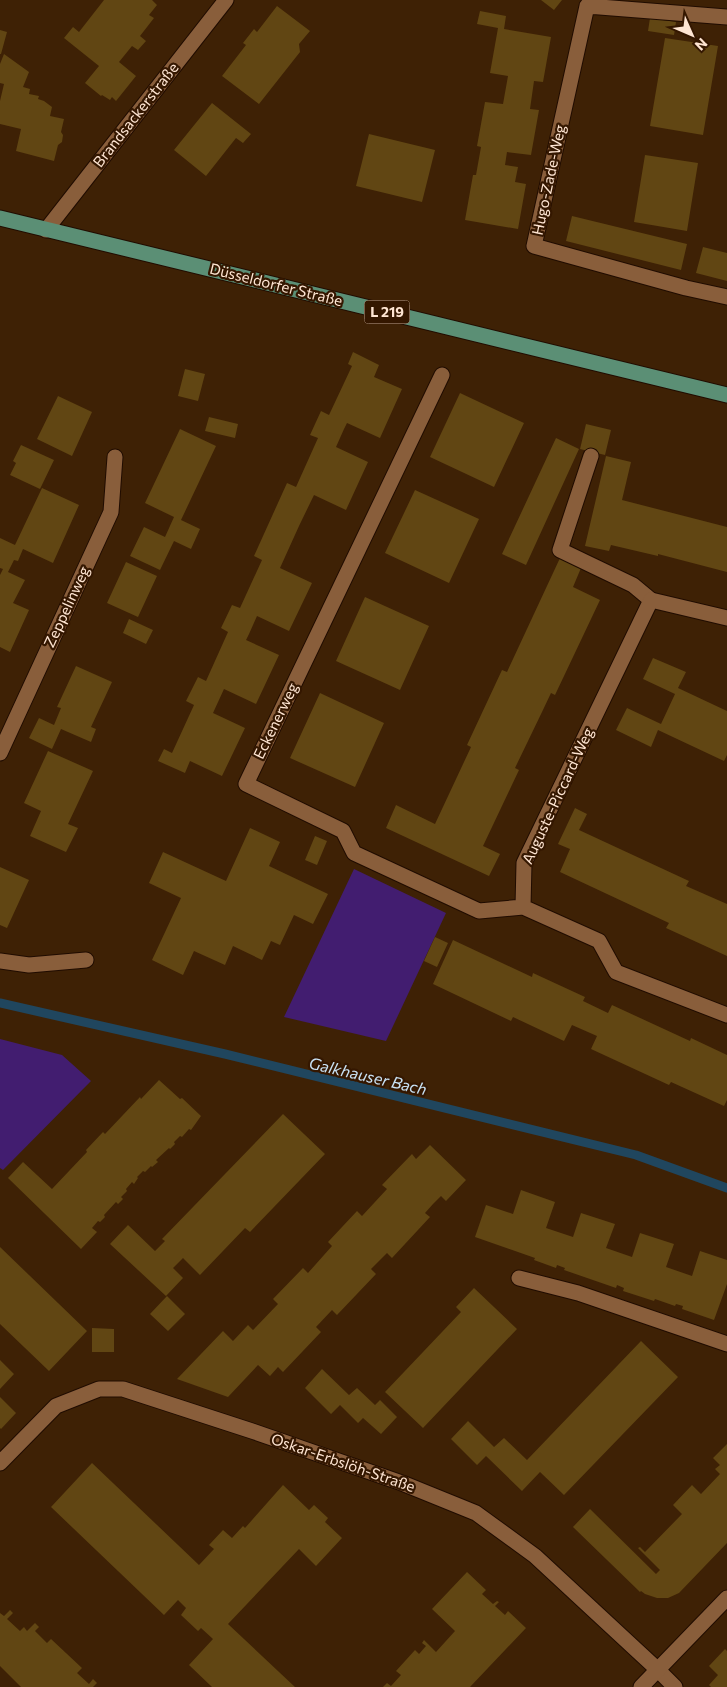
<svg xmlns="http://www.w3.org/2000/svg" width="727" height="1687" font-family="Commissioner,sans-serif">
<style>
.green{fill:#421d70}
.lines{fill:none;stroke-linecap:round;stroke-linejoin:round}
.stream{stroke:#20465e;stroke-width:9}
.building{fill:#614613}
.lane-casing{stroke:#200c00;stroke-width:17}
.street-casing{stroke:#200c00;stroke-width:17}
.primary-casing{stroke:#200c00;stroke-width:17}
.lane{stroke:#895e3b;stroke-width:15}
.street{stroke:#895e3b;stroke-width:15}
.primary{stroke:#5b8f75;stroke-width:15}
.labels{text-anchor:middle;stroke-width:4.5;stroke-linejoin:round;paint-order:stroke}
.shield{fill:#341700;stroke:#c1a793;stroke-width:1}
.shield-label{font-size:14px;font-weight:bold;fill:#fee5d2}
.street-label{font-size:15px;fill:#fee5d2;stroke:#341700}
.water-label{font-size:16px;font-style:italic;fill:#c9e2f4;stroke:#341700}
</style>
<rect width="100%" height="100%" fill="#3e2105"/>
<!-- green -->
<path class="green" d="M 354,869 L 446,913 L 386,1041 L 284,1017 Z
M 0,1039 L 62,1055 L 91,1081 L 3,1170 L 0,1168 Z"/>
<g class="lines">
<!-- stream -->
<path class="stream" d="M 0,1003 L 225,1054 L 636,1155 L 727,1188"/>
</g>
<!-- building -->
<path class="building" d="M 104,0 L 152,0 L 157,5 L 149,15 L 154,18 L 140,36 L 146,41 L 138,50 L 132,46 L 119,62 L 136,76 L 116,101 L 112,97 L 110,100 L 102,95 L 101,96 L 85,83 L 99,66 L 64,38 L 73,27 L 79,32 Z
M 541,0 L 562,0 L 554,10 Z
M 277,6 L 310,31 L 299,44 L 300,52 L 259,104 L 222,76 L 246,45 L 243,43 L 254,29 L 257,32 Z
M 480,11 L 506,16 L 504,29 L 551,37 L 543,82 L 534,81 L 530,109 L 539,110 L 531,155 L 507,152 L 505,165 L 518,167 L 515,182 L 526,184 L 518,229 L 465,220 L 473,175 L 476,175 L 481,147 L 477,146 L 485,102 L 503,104 L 508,76 L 490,73 L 498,28 L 477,24 Z
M 650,18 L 676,22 L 674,35 L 648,31 Z
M 0,30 L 7,32 L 1,54 L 0,54 Z
M 665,38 L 718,46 L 703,135 L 650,126 Z
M 4,54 L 29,72 L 23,87 L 30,89 L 29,94 L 39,96 L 38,99 L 44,101 L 52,107 L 50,116 L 64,119 L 61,132 L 63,135 L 62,142 L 58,145 L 54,161 L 16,151 L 21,129 L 0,124 L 0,101 L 4,84 L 0,83 L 0,64 Z
M 212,103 L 251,134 L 243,143 L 236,138 L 206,176 L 174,150 Z
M 369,134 L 435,150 L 422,202 L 356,186 Z
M 645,155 L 698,163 L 687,231 L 634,222 Z
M 572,216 L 687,244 L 681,270 L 566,241 Z
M 703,247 L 727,253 L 727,281 L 696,273 Z
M 353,352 L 379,365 L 374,377 L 402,389 L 380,438 L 347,423 L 344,429 L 336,447 L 368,462 L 346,510 L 314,495 L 299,526 L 280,568 L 312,583 L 289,631 L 257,616 L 249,634 L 246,640 L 279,655 L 256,704 L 224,689 L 213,713 L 245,728 L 222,776 L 190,761 L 185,773 L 158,761 L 164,749 L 172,753 L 194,705 L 186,701 L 198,677 L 206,681 L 228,632 L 221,628 L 232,605 L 240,608 L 262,560 L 254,556 L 287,483 L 296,487 L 318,438 L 310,435 L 321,411 L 329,415 L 352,366 L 348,364 Z
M 185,369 L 205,374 L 198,401 L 178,396 Z
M 460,393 L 524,423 L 494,487 L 430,457 Z
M 58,396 L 92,412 L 72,456 L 37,439 Z
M 209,417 L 238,424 L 235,438 L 205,431 Z
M 586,424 L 611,430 L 605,455 L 580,449 Z
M 180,429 L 216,446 L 181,520 L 200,529 L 191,549 L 174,541 L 160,570 L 130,556 L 144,527 L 165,537 L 174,517 L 145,503 Z
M 556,438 L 579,449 L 526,565 L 502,554 Z
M 21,445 L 54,460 L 40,489 L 10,475 L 16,463 L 13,461 Z
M 606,456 L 631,462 L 622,500 L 727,527 L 727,572 L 658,554 L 658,556 L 611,545 L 609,551 L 585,546 Z
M 42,488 L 79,505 L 53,563 L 23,549 L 18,561 L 14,560 L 8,572 L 25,580 L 13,603 L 29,610 L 10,652 L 0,647 L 0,575 L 3,569 L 0,568 L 0,538 L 15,545 Z
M 415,490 L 479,519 L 449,583 L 385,553 Z
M 560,558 L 581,568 L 573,587 L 600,600 L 555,695 L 551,693 L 542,712 L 515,768 L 519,770 L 483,846 L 500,854 L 489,876 L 386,828 L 396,805 L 435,824 L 471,747 L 467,745 L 502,670 L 507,672 Z
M 126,562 L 157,576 L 138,617 L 107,603 Z
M 365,597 L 429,626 L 400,690 L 336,661 Z
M 129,619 L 153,630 L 146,644 L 123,633 Z
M 653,658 L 686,672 L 678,688 L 727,711 L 727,755 L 724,761 L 658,730 L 651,747 L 616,730 L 627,708 L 661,724 L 675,694 L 643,679 Z
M 76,666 L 112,682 L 91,727 L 96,729 L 91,742 L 61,729 L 52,749 L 29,738 L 39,718 L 54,725 L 61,708 L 57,707 Z
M 320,693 L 384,723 L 355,787 L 290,758 Z
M 48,751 L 93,771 L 68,824 L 78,828 L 66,852 L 30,836 L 41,811 L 24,803 Z
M 575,808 L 587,814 L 579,830 L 689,881 L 686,886 L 727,904 L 727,956 L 666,928 L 669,923 L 560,872 L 570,849 L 558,844 Z
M 250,828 L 280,842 L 269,866 L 328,894 L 313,924 L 294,915 L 280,945 L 271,941 L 262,960 L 233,946 L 225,965 L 194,951 L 183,975 L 152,960 L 181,898 L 149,883 L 163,852 L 226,881 Z
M 315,836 L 327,841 L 317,865 L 305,860 Z
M 0,867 L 29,880 L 7,928 L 0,925 Z
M 435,937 L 448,943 L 437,967 L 424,961 Z
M 453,940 L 532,977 L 533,973 L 585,997 L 583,1001 L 608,1013 L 612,1005 L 690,1041 L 691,1038 L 727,1055 L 727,1100 L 724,1106 L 671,1082 L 669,1085 L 591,1049 L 597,1036 L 572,1025 L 564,1041 L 513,1017 L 511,1021 L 433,984 Z
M 159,1080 L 180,1099 L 182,1098 L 201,1116 L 191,1130 L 189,1129 L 182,1137 L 180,1136 L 174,1142 L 175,1144 L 170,1149 L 169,1148 L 156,1160 L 158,1162 L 152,1167 L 151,1166 L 145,1172 L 143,1171 L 137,1177 L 138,1178 L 134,1184 L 132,1182 L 126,1189 L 127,1191 L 121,1197 L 123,1199 L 118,1204 L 116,1202 L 104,1215 L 105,1217 L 100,1222 L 98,1221 L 92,1228 L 97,1232 L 81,1249 L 8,1178 L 23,1162 L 52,1189 L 87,1152 L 86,1150 L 103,1132 L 105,1134 L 140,1097 L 141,1099 Z
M 283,1114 L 325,1154 L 250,1232 L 245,1228 L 200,1275 L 183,1258 L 173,1268 L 183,1278 L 166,1296 L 110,1244 L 128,1225 L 155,1251 L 165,1241 L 162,1239 Z
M 430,1145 L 466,1180 L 446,1201 L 441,1196 L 433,1204 L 425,1213 L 430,1217 L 392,1258 L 387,1253 L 371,1269 L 376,1274 L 337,1315 L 332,1310 L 316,1327 L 321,1332 L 283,1372 L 278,1367 L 270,1376 L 258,1365 L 228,1397 L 177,1379 L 223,1331 L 233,1341 L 248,1325 L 253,1330 L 278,1304 L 273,1299 L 303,1268 L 308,1273 L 332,1246 L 328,1242 L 357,1211 L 362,1216 L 387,1189 L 382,1185 L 412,1154 L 416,1159 Z
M 521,1190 L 555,1202 L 546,1228 L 573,1237 L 581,1213 L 615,1224 L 606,1248 L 632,1257 L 640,1233 L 674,1244 L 666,1267 L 692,1276 L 700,1251 L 727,1260 L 727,1284 L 714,1320 L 682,1309 L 683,1306 L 676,1304 L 675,1306 L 655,1299 L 654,1301 L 623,1291 L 624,1288 L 617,1285 L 616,1288 L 564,1270 L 565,1268 L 557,1265 L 556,1268 L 534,1260 L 535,1258 L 475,1237 L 486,1205 L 513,1214 Z
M 0,1247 L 87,1331 L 49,1371 L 0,1324 Z
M 474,1288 L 517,1329 L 423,1428 L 385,1392 L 461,1312 L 456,1307 Z
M 167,1296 L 185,1314 L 168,1331 L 150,1314 Z
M 92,1328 L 114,1329 L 114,1352 L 92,1352 Z
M 641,1341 L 678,1377 L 564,1495 L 540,1472 L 522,1491 L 486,1456 L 477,1465 L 451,1439 L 468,1421 L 494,1447 L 504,1438 L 527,1460 Z
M 0,1360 L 14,1374 L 0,1389 Z
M 322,1369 L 349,1395 L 357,1388 L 375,1405 L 380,1400 L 397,1417 L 381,1434 L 363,1418 L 358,1423 L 340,1405 L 331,1414 L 305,1388 Z
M 0,1397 L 16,1413 L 1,1429 L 0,1428 Z
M 727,1444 L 727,1543 L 679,1593 L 668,1598 L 657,1598 L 645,1594 L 641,1591 L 640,1592 L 573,1527 L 590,1509 L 656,1574 L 660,1570 L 638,1548 L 640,1547 L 645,1552 L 682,1514 L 673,1505 L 692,1485 L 701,1494 L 720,1474 L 715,1469 L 720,1465 L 713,1458 Z
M 92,1463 L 199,1565 L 214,1549 L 209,1545 L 223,1530 L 232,1538 L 243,1526 L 245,1528 L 283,1485 L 309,1510 L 314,1505 L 328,1518 L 325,1522 L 342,1538 L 316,1566 L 299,1549 L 228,1624 L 295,1687 L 212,1687 L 189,1665 L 213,1639 L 201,1628 L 198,1631 L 181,1615 L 186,1608 L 178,1600 L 164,1615 L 51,1507 Z
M 467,1572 L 486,1590 L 482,1594 L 493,1604 L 497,1601 L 499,1602 L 495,1606 L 505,1615 L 508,1611 L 526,1628 L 470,1687 L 383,1687 L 387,1683 L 391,1686 L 401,1675 L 396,1671 L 415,1650 L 419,1654 L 426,1646 L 422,1643 L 424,1640 L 436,1652 L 455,1631 L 432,1609 Z
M 10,1610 L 13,1613 L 7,1619 L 20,1631 L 24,1627 L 27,1631 L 35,1623 L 39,1627 L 35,1631 L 47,1643 L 51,1639 L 82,1668 L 77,1673 L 89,1684 L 93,1679 L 97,1683 L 93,1687 L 21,1687 L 0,1666 L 0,1613 L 4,1616 Z
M 725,1649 L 727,1651 L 727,1687 L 711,1687 L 709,1685 L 718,1675 L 709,1666 Z"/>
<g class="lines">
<defs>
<path id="lane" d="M 591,456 L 560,550 L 633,585 L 651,600
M 519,1278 L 578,1293 L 727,1344
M 658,1670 L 675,1687"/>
<path id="street" d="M 592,0 L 587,6 L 534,246 L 686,288 L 727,297
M 587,6 L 727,17
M 46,230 L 226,0
M 442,375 L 246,784 L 343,831 L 354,853 L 479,911 L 523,907
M 727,618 L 651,600 L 524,863 L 523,907 L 599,941 L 616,972 L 727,1015
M 0,753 L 111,512 L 115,457
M 0,961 L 29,965 L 86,960
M 0,1463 L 56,1406 L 99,1389 L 123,1389 L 252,1431 L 402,1483 L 476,1513 L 535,1556 L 658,1670
M 641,1687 L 727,1598"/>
<path id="primary" d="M 0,218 L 727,395"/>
</defs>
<!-- lane casing -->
<use href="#lane" class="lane-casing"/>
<!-- street casing -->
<use href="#street" class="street-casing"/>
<!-- primary casing -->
<use href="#primary" class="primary-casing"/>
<!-- lane -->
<use href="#lane" class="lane"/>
<!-- street -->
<use href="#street" class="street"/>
<!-- primary -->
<use href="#primary" class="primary"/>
</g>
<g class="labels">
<!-- shield labels -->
<rect class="shield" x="364.5" y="300.5" width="45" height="23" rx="4"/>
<g class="shield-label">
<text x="387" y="317">L 219</text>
</g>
<!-- street labels -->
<g class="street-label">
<text transform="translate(136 115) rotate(-52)" y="5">Brandsackerstraße</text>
<text transform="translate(549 180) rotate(-78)" y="5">Hugo-Zade-Weg</text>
<text transform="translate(276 285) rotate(14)" y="5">Düsseldorfer Straße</text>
<text transform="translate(67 607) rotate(-65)" y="5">Zeppelinweg</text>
<text transform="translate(276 721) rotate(-64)" y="5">Eckenerweg</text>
<text transform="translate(558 796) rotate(-65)" y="5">Auguste-Piccard-Weg</text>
<text transform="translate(343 1463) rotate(19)" y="5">Oskar-Erbslöh-Straße</text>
</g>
<!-- water labels -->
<g class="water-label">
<text transform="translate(368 1076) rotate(13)" y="6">Galkhauser Bach</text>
</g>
</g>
<!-- north arrow -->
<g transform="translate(692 35) rotate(135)" stroke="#341700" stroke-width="4" paint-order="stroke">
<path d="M0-4L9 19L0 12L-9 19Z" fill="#fee5d2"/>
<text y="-8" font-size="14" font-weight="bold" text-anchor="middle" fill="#fee5d2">N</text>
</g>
</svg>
